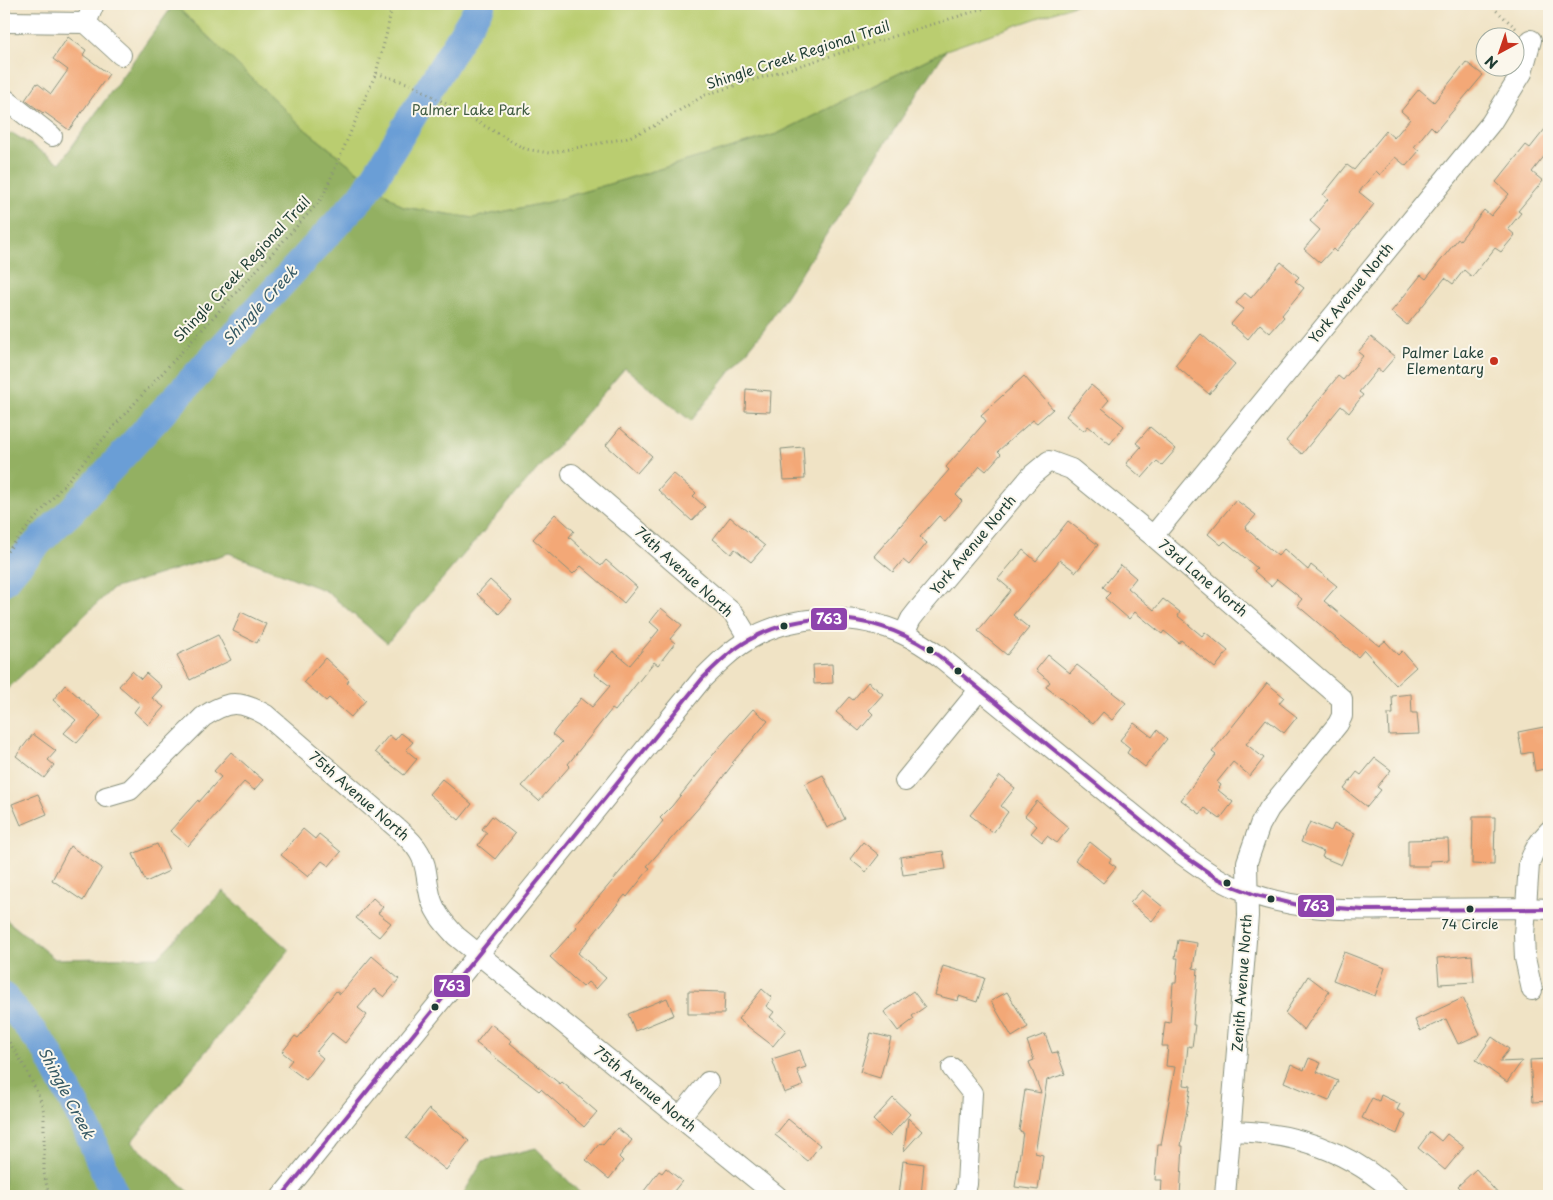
<svg xmlns="http://www.w3.org/2000/svg" width="1553" height="1200" font-family="'Playpen Sans',sans-serif">
<style>
.green{fill:#bacd70;stroke:#6c8552}
.forest{fill:#93b062;stroke:#59764b}
.lines{fill:none;stroke-linecap:round;stroke-linejoin:round}
.river{stroke:#6b9ed6;stroke-width:29}
.building{fill:#f3a877}
.minor-casing{stroke:#88907c;stroke-width:22}
.path{stroke:#88907c;stroke-width:3;stroke-dasharray:1 4;stroke-linecap:butt}
.minor{stroke:#fff;stroke-width:20}
.bus-1-casing{stroke:#fbf7ec;stroke-width:8}
.bus-1{stroke:#8e44ad;stroke-width:4}
.poi-dot{fill:#c8321e;stroke:#fbf7ec;stroke-width:2}
.bus-dot{fill:#1f3d34;stroke:#fbf7ec;stroke-width:2}
.labels{text-anchor:middle;stroke-width:4;stroke-linejoin:round;paint-order:stroke}
.bus-label{font-size:13px;fill:#1f3d34;stroke:#fbf7ec}
.street-label{font-size:14px;fill:#1f3d34;stroke:#fbf7ec}
.park-label{font-size:14px;fill:#3e5a40;stroke:#fbf7ec}
.poi-label{font-size:14px;fill:#1f3d34;stroke:#fbf7ec;text-anchor:end}
.water-label{font-size:15px;font-style:italic;fill:#365a65;stroke:#fbf7ec}
.line-badge{stroke:#fbf7ec;stroke-width:2}
.badge-label{font-size:14px;text-anchor:middle;font-weight:bold;fill:#fff}
</style>
<rect width="100%" height="100%" fill="#fbf7ec"/>
<filter id="ink" filterUnits="userSpaceOnUse"><feTurbulence type="fractalNoise" baseFrequency=".02" numOctaves="2"/><feDisplacementMap in="SourceGraphic" scale="10" xChannelSelector="R" yChannelSelector="G"/><feConvolveMatrix kernelMatrix="1 2 1 2 8 2 1 2 1" color-interpolation-filters="sRGB"/></filter>
<filter id="wash" filterUnits="userSpaceOnUse"><feTurbulence type="fractalNoise" baseFrequency=".0096" numOctaves="4" result="noise"/><feDisplacementMap in="SourceGraphic" scale="20" xChannelSelector="R" yChannelSelector="G"/><feGaussianBlur stdDeviation="1.12" result="paint"/><feColorMatrix in="noise" values="0 0 0 0 0 0 0 0 0 0 0 0 0 0 0 0 0 1.4 0 .05"/><feComposite in="paint" operator="in"/></filter>
<g filter="url(#wash)">
<rect width="100%" height="100%" fill="#f0e3c5"/>
<!-- green -->
<path class="green" d="M 173,4 L 1077,4 L 946,50 L 777,134 L 549,202 L 473,218 L 403,207 L 307,131 Z"/>
<!-- forest -->
<path class="forest" d="M 174,4 L 307,131 L 403,207 L 473,218 L 549,202 L 777,134 L 946,50 L 764,330 L 691,421 L 625,368 L 387,643 L 326,591 L 229,553 L 112,589 L 4,692 L 4,139 L 12,133 L 60,163 Z
M 223,891 L 289,950 L 131,1142 L 194,1196 L 4,1196 L 4,918 L 55,959 L 158,957 Z
M 536,1148 L 583,1196 L 462,1196 L 483,1161 Z"/>
<g class="lines">
<!-- river -->
<path class="river" d="M 4,581 C 24,555 47,533 71,511 L 365,193 L 481,4
M 4,997 L 46,1049 L 87,1129 L 115,1196"/>
</g>
<g id="blocks">
<!-- building -->
<path class="building" d="M 68,37 L 86,50 L 83,55 L 109,74 L 69,130 L 44,112 L 43,113 L 25,100 L 37,83 L 51,94 L 68,70 L 53,59 Z
M 1466,62 L 1483,75 L 1436,131 L 1431,126 L 1414,147 L 1419,151 L 1406,166 L 1395,157 L 1380,175 L 1376,171 L 1359,192 L 1374,204 L 1336,252 L 1333,249 L 1320,263 L 1304,249 L 1320,230 L 1310,221 L 1328,199 L 1323,195 L 1347,165 L 1354,170 L 1386,131 L 1394,138 L 1410,119 L 1401,111 L 1419,89 L 1434,102 Z
M 1549,124 L 1549,150 L 1532,172 L 1543,181 L 1518,211 L 1521,213 L 1508,229 L 1515,235 L 1501,252 L 1495,248 L 1472,277 L 1464,270 L 1453,284 L 1445,278 L 1407,325 L 1391,312 L 1421,275 L 1426,279 L 1458,239 L 1460,240 L 1484,210 L 1491,216 L 1509,194 L 1496,182 L 1526,145 L 1530,148 Z
M 1281,262 L 1299,277 L 1295,281 L 1304,288 L 1282,315 L 1284,317 L 1270,333 L 1260,324 L 1248,339 L 1231,324 L 1244,309 L 1236,303 L 1245,293 L 1251,298 Z
M 1201,334 L 1235,364 L 1209,394 L 1175,365 Z
M 1371,337 L 1395,357 L 1382,372 L 1378,369 L 1359,392 L 1363,395 L 1349,413 L 1341,406 L 1302,454 L 1286,441 L 1338,376 L 1343,380 L 1363,356 L 1358,352 Z
M 1024,376 L 1053,409 L 1037,423 L 1033,420 L 998,451 L 1001,454 L 986,471 L 980,466 L 956,495 L 962,501 L 945,521 L 939,516 L 920,537 L 927,543 L 909,565 L 903,560 L 893,572 L 874,556 L 949,470 L 946,467 L 986,421 L 981,415 Z
M 1091,385 L 1109,400 L 1102,408 L 1124,426 L 1110,444 L 1088,426 L 1084,431 L 1066,416 Z
M 746,389 L 771,391 L 770,412 L 745,411 Z
M 1150,427 L 1176,449 L 1162,465 L 1157,461 L 1142,478 L 1126,464 L 1141,447 L 1136,443 Z
M 620,428 L 652,456 L 637,473 L 606,445 Z
M 803,447 L 805,479 L 784,480 L 781,449 Z
M 673,473 L 696,493 L 693,496 L 705,507 L 692,521 L 658,490 Z
M 1236,500 L 1256,515 L 1245,528 L 1278,556 L 1284,549 L 1308,570 L 1311,565 L 1337,586 L 1324,601 L 1379,646 L 1385,641 L 1398,655 L 1402,651 L 1416,667 L 1396,685 L 1364,650 L 1358,657 L 1297,605 L 1302,599 L 1277,579 L 1271,586 L 1254,571 L 1257,568 L 1225,541 L 1221,545 L 1208,534 Z
M 555,514 L 574,531 L 569,537 L 601,566 L 606,560 L 637,587 L 624,603 L 581,566 L 573,574 L 533,539 Z
M 730,517 L 765,546 L 751,562 L 735,549 L 731,554 L 713,539 Z
M 1068,521 L 1098,545 L 1076,572 L 1060,560 L 1013,615 L 1029,628 L 1007,655 L 978,631 L 1011,590 L 998,579 L 1023,550 L 1036,561 Z
M 1121,565 L 1136,578 L 1128,588 L 1154,610 L 1163,599 L 1180,612 L 1178,616 L 1202,636 L 1205,632 L 1228,651 L 1215,668 L 1181,640 L 1179,643 L 1164,631 L 1162,634 L 1135,612 L 1129,619 L 1105,598 L 1110,593 L 1103,587 Z
M 490,580 L 512,600 L 499,614 L 477,594 Z
M 661,608 L 682,625 L 670,639 L 675,643 L 658,665 L 654,662 L 615,711 L 612,709 L 568,764 L 570,766 L 539,801 L 522,786 L 562,742 L 552,734 L 581,698 L 592,707 L 610,686 L 594,674 L 613,651 L 630,665 L 659,630 L 650,622 Z
M 241,612 L 266,624 L 257,643 L 233,631 Z
M 218,635 L 231,660 L 190,680 L 177,655 Z
M 1048,655 L 1070,673 L 1077,665 L 1126,703 L 1112,720 L 1103,712 L 1093,724 L 1046,687 L 1050,682 L 1036,670 Z
M 325,658 L 349,680 L 347,683 L 366,700 L 351,717 L 329,698 L 326,701 L 304,682 Z
M 832,664 L 833,683 L 814,684 L 813,665 Z
M 132,671 L 141,679 L 146,673 L 162,687 L 152,698 L 164,707 L 148,725 L 134,712 L 140,704 L 119,686 Z
M 868,682 L 883,694 L 869,710 L 873,714 L 859,731 L 836,712 L 849,697 L 853,700 Z
M 1267,683 L 1284,697 L 1279,703 L 1297,717 L 1284,733 L 1266,719 L 1246,744 L 1264,758 L 1250,776 L 1233,762 L 1217,782 L 1221,785 L 1218,790 L 1233,802 L 1220,819 L 1205,808 L 1200,814 L 1181,800 L 1216,755 L 1212,752 Z
M 65,685 L 101,716 L 77,743 L 64,733 L 76,720 L 53,700 Z
M 1411,694 L 1412,713 L 1417,713 L 1419,734 L 1389,735 L 1388,714 L 1393,714 L 1392,696 Z
M 753,709 L 768,721 L 732,763 L 733,764 L 702,804 L 647,866 L 650,868 L 627,897 L 625,895 L 578,953 L 606,978 L 596,989 L 588,982 L 583,987 L 550,957 L 577,927 L 575,925 L 663,821 L 660,818 L 672,806 L 716,751 Z
M 1134,723 L 1152,737 L 1157,730 L 1167,739 L 1145,767 L 1127,753 L 1130,748 L 1120,740 Z
M 1549,726 L 1549,768 L 1535,771 L 1532,752 L 1522,754 L 1518,732 Z
M 401,733 L 413,742 L 406,750 L 417,759 L 404,775 L 375,752 L 389,735 L 395,740 Z
M 33,734 L 56,751 L 48,760 L 54,765 L 44,778 L 16,756 Z
M 231,752 L 263,780 L 254,790 L 244,782 L 188,846 L 170,831 L 198,800 L 199,802 L 221,777 L 214,771 Z
M 1375,758 L 1391,770 L 1377,787 L 1381,790 L 1367,807 L 1344,789 L 1357,772 L 1361,775 Z
M 823,775 L 845,819 L 827,828 L 805,784 Z
M 1000,776 L 1015,788 L 1001,806 L 1008,812 L 993,833 L 970,815 Z
M 442,779 L 472,804 L 459,820 L 429,794 Z
M 38,794 L 47,814 L 21,825 L 12,804 Z
M 1037,801 L 1069,828 L 1057,843 L 1047,836 L 1042,842 L 1031,833 L 1037,826 L 1025,816 Z
M 492,816 L 515,834 L 495,859 L 478,845 L 487,833 L 482,829 Z
M 1473,817 L 1495,817 L 1494,865 L 1472,864 Z
M 1310,822 L 1331,831 L 1334,824 L 1355,833 L 1341,865 L 1322,857 L 1324,852 L 1301,842 Z
M 303,829 L 315,839 L 319,834 L 341,852 L 329,866 L 322,861 L 308,877 L 281,855 Z
M 1448,839 L 1449,860 L 1430,861 L 1430,866 L 1408,866 L 1408,840 Z
M 863,842 L 879,855 L 866,872 L 850,859 Z
M 1090,842 L 1111,859 L 1109,862 L 1116,867 L 1103,883 L 1075,860 Z
M 157,844 L 169,871 L 146,882 L 133,854 Z
M 70,846 L 102,868 L 83,901 L 52,880 Z
M 943,851 L 946,869 L 903,875 L 900,857 Z
M 1142,890 L 1163,907 L 1152,921 L 1130,903 Z
M 373,898 L 383,907 L 378,913 L 391,923 L 379,937 L 356,918 Z
M 1178,940 L 1197,943 L 1193,968 L 1198,969 L 1193,1025 L 1195,1025 L 1192,1047 L 1188,1046 L 1184,1085 L 1191,1086 L 1181,1146 L 1183,1146 L 1180,1196 L 1161,1196 L 1162,1180 L 1155,1180 L 1158,1145 L 1161,1145 L 1175,1067 L 1166,1066 L 1168,1046 L 1162,1046 L 1165,1022 L 1170,1023 L 1173,983 L 1176,983 L 1178,958 L 1175,958 Z
M 1344,952 L 1385,968 L 1375,996 L 1333,980 Z
M 1472,955 L 1474,982 L 1439,984 L 1437,958 Z
M 372,956 L 399,979 L 384,997 L 374,989 L 358,1008 L 367,1015 L 345,1043 L 332,1033 L 316,1052 L 323,1058 L 306,1080 L 287,1066 L 292,1060 L 282,1052 L 295,1036 L 298,1038 L 336,991 L 340,994 Z
M 943,966 L 985,978 L 977,1002 L 959,996 L 958,1001 L 935,995 Z
M 1308,976 L 1329,992 L 1304,1030 L 1285,1013 Z
M 762,989 L 772,998 L 766,1006 L 774,1012 L 770,1017 L 786,1030 L 773,1046 L 738,1019 Z
M 688,991 L 725,992 L 724,1014 L 688,1014 Z
M 913,991 L 925,1007 L 912,1016 L 914,1019 L 898,1031 L 884,1012 Z
M 1007,992 L 1028,1027 L 1012,1037 L 991,1001 Z
M 667,998 L 674,1015 L 635,1031 L 628,1014 Z
M 1463,998 L 1480,1034 L 1458,1044 L 1446,1019 L 1420,1031 L 1415,1020 Z
M 491,1024 L 512,1041 L 510,1043 L 560,1084 L 562,1082 L 597,1112 L 584,1127 L 541,1089 L 539,1091 L 476,1043 Z
M 871,1033 L 891,1038 L 880,1078 L 860,1072 Z
M 1045,1034 L 1052,1053 L 1057,1052 L 1065,1074 L 1047,1080 L 1035,1153 L 1043,1155 L 1038,1190 L 1015,1187 L 1023,1132 L 1019,1131 L 1025,1090 L 1041,1093 L 1029,1062 L 1034,1060 L 1027,1041 Z
M 1492,1037 L 1509,1049 L 1499,1062 L 1522,1061 L 1507,1082 L 1476,1060 Z
M 800,1050 L 806,1067 L 797,1070 L 803,1086 L 784,1093 L 772,1059 Z
M 1309,1058 L 1321,1063 L 1317,1072 L 1338,1081 L 1329,1101 L 1284,1082 L 1291,1064 L 1304,1070 Z
M 1549,1059 L 1549,1101 L 1533,1102 L 1530,1060 Z
M 1381,1095 L 1400,1104 L 1397,1110 L 1405,1114 L 1397,1134 L 1362,1118 L 1372,1098 L 1379,1101 Z
M 893,1098 L 910,1114 L 890,1136 L 873,1120 Z
M 429,1109 L 469,1141 L 446,1170 L 406,1138 Z
M 908,1118 L 922,1131 L 904,1151 Z
M 788,1119 L 820,1145 L 808,1161 L 775,1135 Z
M 617,1128 L 632,1140 L 619,1157 L 623,1161 L 609,1179 L 586,1160 L 600,1143 L 603,1145 Z
M 1430,1132 L 1441,1141 L 1447,1134 L 1464,1147 L 1445,1170 L 1418,1148 Z
M 903,1161 L 924,1164 L 921,1196 L 899,1196 Z
M 666,1168 L 682,1181 L 670,1196 L 651,1196 L 644,1191 L 659,1171 L 662,1173 Z
M 1476,1169 L 1500,1196 L 1468,1196 L 1458,1186 Z"/>
</g>
</g>
<g filter="url(#ink)">
<use href="#blocks" fill-opacity="0" stroke="#88907c" stroke-width="1"/>
<g class="lines">
<defs>
<path id="minor" d="M 4,22 L 86,23 L 121,55
M 86,23 L 94,4
M 4,98 L 52,136
M 572,474 L 734,614 L 749,639
M 1153,536 L 1491,123 L 1522,73 L 1531,40
M 904,634 L 911,619 L 918,610 L 1032,475 L 1049,461 L 1071,469 L 1153,536 L 1342,699 L 1342,716 L 1338,724 L 1269,809 L 1260,825 L 1247,862 L 1248,916 L 1225,1196
M 905,781 L 980,689
M 106,797 L 130,790 L 203,717 C 228,700 240,700 266,715 L 398,829 C 406,836 414,843 419,852 C 427,864 426,877 429,890 C 432,910 443,922 456,936 L 777,1196
M 1532,990 L 1525,958 L 1524,935 L 1529,864 C 1533,851 1539,841 1549,831
M 952,1068 L 972,1093 L 967,1184 L 964,1196
M 680,1117 L 708,1082
M 1230,1131 C 1295,1132 1351,1151 1399,1196
M 282,1196 L 702,679 C 716,665 731,650 748,640 C 793,613 856,612 903,634 C 916,640 928,648 939,656 L 1183,855 C 1200,867 1216,879 1235,887 C 1290,912 1349,910 1408,909 C 1447,909 1487,908 1526,908 L 1549,909"/>
</defs>
<!-- minor casing -->
<use href="#minor" class="minor-casing"/>
<!-- path -->
<path class="path" d="M 1489,4 L 1518,30
M 376,73 L 387,32 L 392,4
M 4,555 L 122,417 L 318,203 L 324,194 L 376,73 L 413,85 L 525,149 L 549,153 L 627,138 L 652,127 L 705,95 L 998,4
M 4,1034 L 26,1069 L 41,1101 L 44,1112 L 44,1173 L 49,1196"/>
<!-- minor -->
<use href="#minor" class="minor"/>
<defs>
<path id="bus-1" d="M 282,1196 L 702,679 C 716,665 731,650 749,640 C 811,605 882,615 939,656 L 1183,855 L 1215,877 L 1235,887 L 1256,895 L 1298,905 L 1364,910 L 1549,909"/>
</defs>
<!-- bus-1 casing -->
<use href="#bus-1" class="bus-1-casing"/>
<!-- bus-1 -->
<use href="#bus-1" class="bus-1"/>
</g>
</g>
<!-- markers -->
<circle class="poi-dot" cx="1494" cy="361" r="5"/>
<g class="bus-dot">
<circle cx="784" cy="626" r="4.5"/>
<circle cx="930" cy="650" r="4.5"/>
<circle cx="958" cy="671" r="4.5"/>
<circle cx="1227" cy="883" r="4.5"/>
<circle cx="1271" cy="899" r="4.5"/>
<circle cx="1470" cy="909" r="4.5"/>
<circle cx="435" cy="1007" r="4.5"/>
</g>
<g class="labels">
<!-- bus labels -->
<g class="bus-label">
<text x="1470" y="929">74 Circle</text>
</g>
<!-- street labels -->
<g class="street-label">
<text transform="translate(798 55) rotate(-18)" y="5">Shingle Creek Regional Trail</text>
<text transform="translate(242 269) rotate(-47)" y="5">Shingle Creek Regional Trail</text>
<text transform="translate(1351 293) rotate(-51)" y="5">York Avenue North</text>
<text transform="translate(973 545) rotate(-50)" y="5">York Avenue North</text>
<text transform="translate(684 572) rotate(42)" y="5">74th Avenue North</text>
<text transform="translate(1203 578) rotate(40)" y="5">73rd Lane North</text>
<text transform="translate(359 796) rotate(41)" y="5">75th Avenue North</text>
<text transform="translate(1242 983) rotate(-86)" y="5">Zenith Avenue North</text>
<text transform="translate(645 1089) rotate(39)" y="5">75th Avenue North</text>
</g>
<!-- park labels -->
<g class="park-label">
<text x="471" y="115">Palmer Lake Park</text>
</g>
<!-- poi labels -->
<g class="poi-label">
<text x="1484" y="358">Palmer Lake<tspan x="1484" dy="16">Elementary</tspan></text>
</g>
<!-- water labels -->
<g class="water-label">
<text transform="translate(260 306) rotate(-47)" y="5">Shingle Creek</text>
<text transform="translate(66 1093) rotate(62)" y="5">Shingle Creek</text>
</g>
</g>
<g class="line-badge">
<rect x="810" y="607" width="38" height="24" rx="5" fill="#8e44ad"/>
<rect x="1297" y="894" width="38" height="24" rx="5" fill="#8e44ad"/>
<rect x="433" y="974" width="38" height="24" rx="5" fill="#8e44ad"/>
</g>
<g class="badge-label">
<text x="829" y="624">763</text>
<text x="1316" y="911">763</text>
<text x="452" y="991">763</text>
</g>
<!-- margin -->
<rect width="1553" height="1200" fill="none" stroke="#fbf7ec" stroke-width="20"/>
<!-- north arrow -->
<g transform="translate(1500 52) rotate(220)"><circle r="24" fill="#fbf7ec" stroke="#a3ada2"/>
<path d="M0-4L9 19L0 12L-9 19Z" fill="#c8321e"/>
<text y="-8" font-size="14" font-weight="bold" text-anchor="middle" fill="#1f3d34">N</text>
</g>
</svg>
